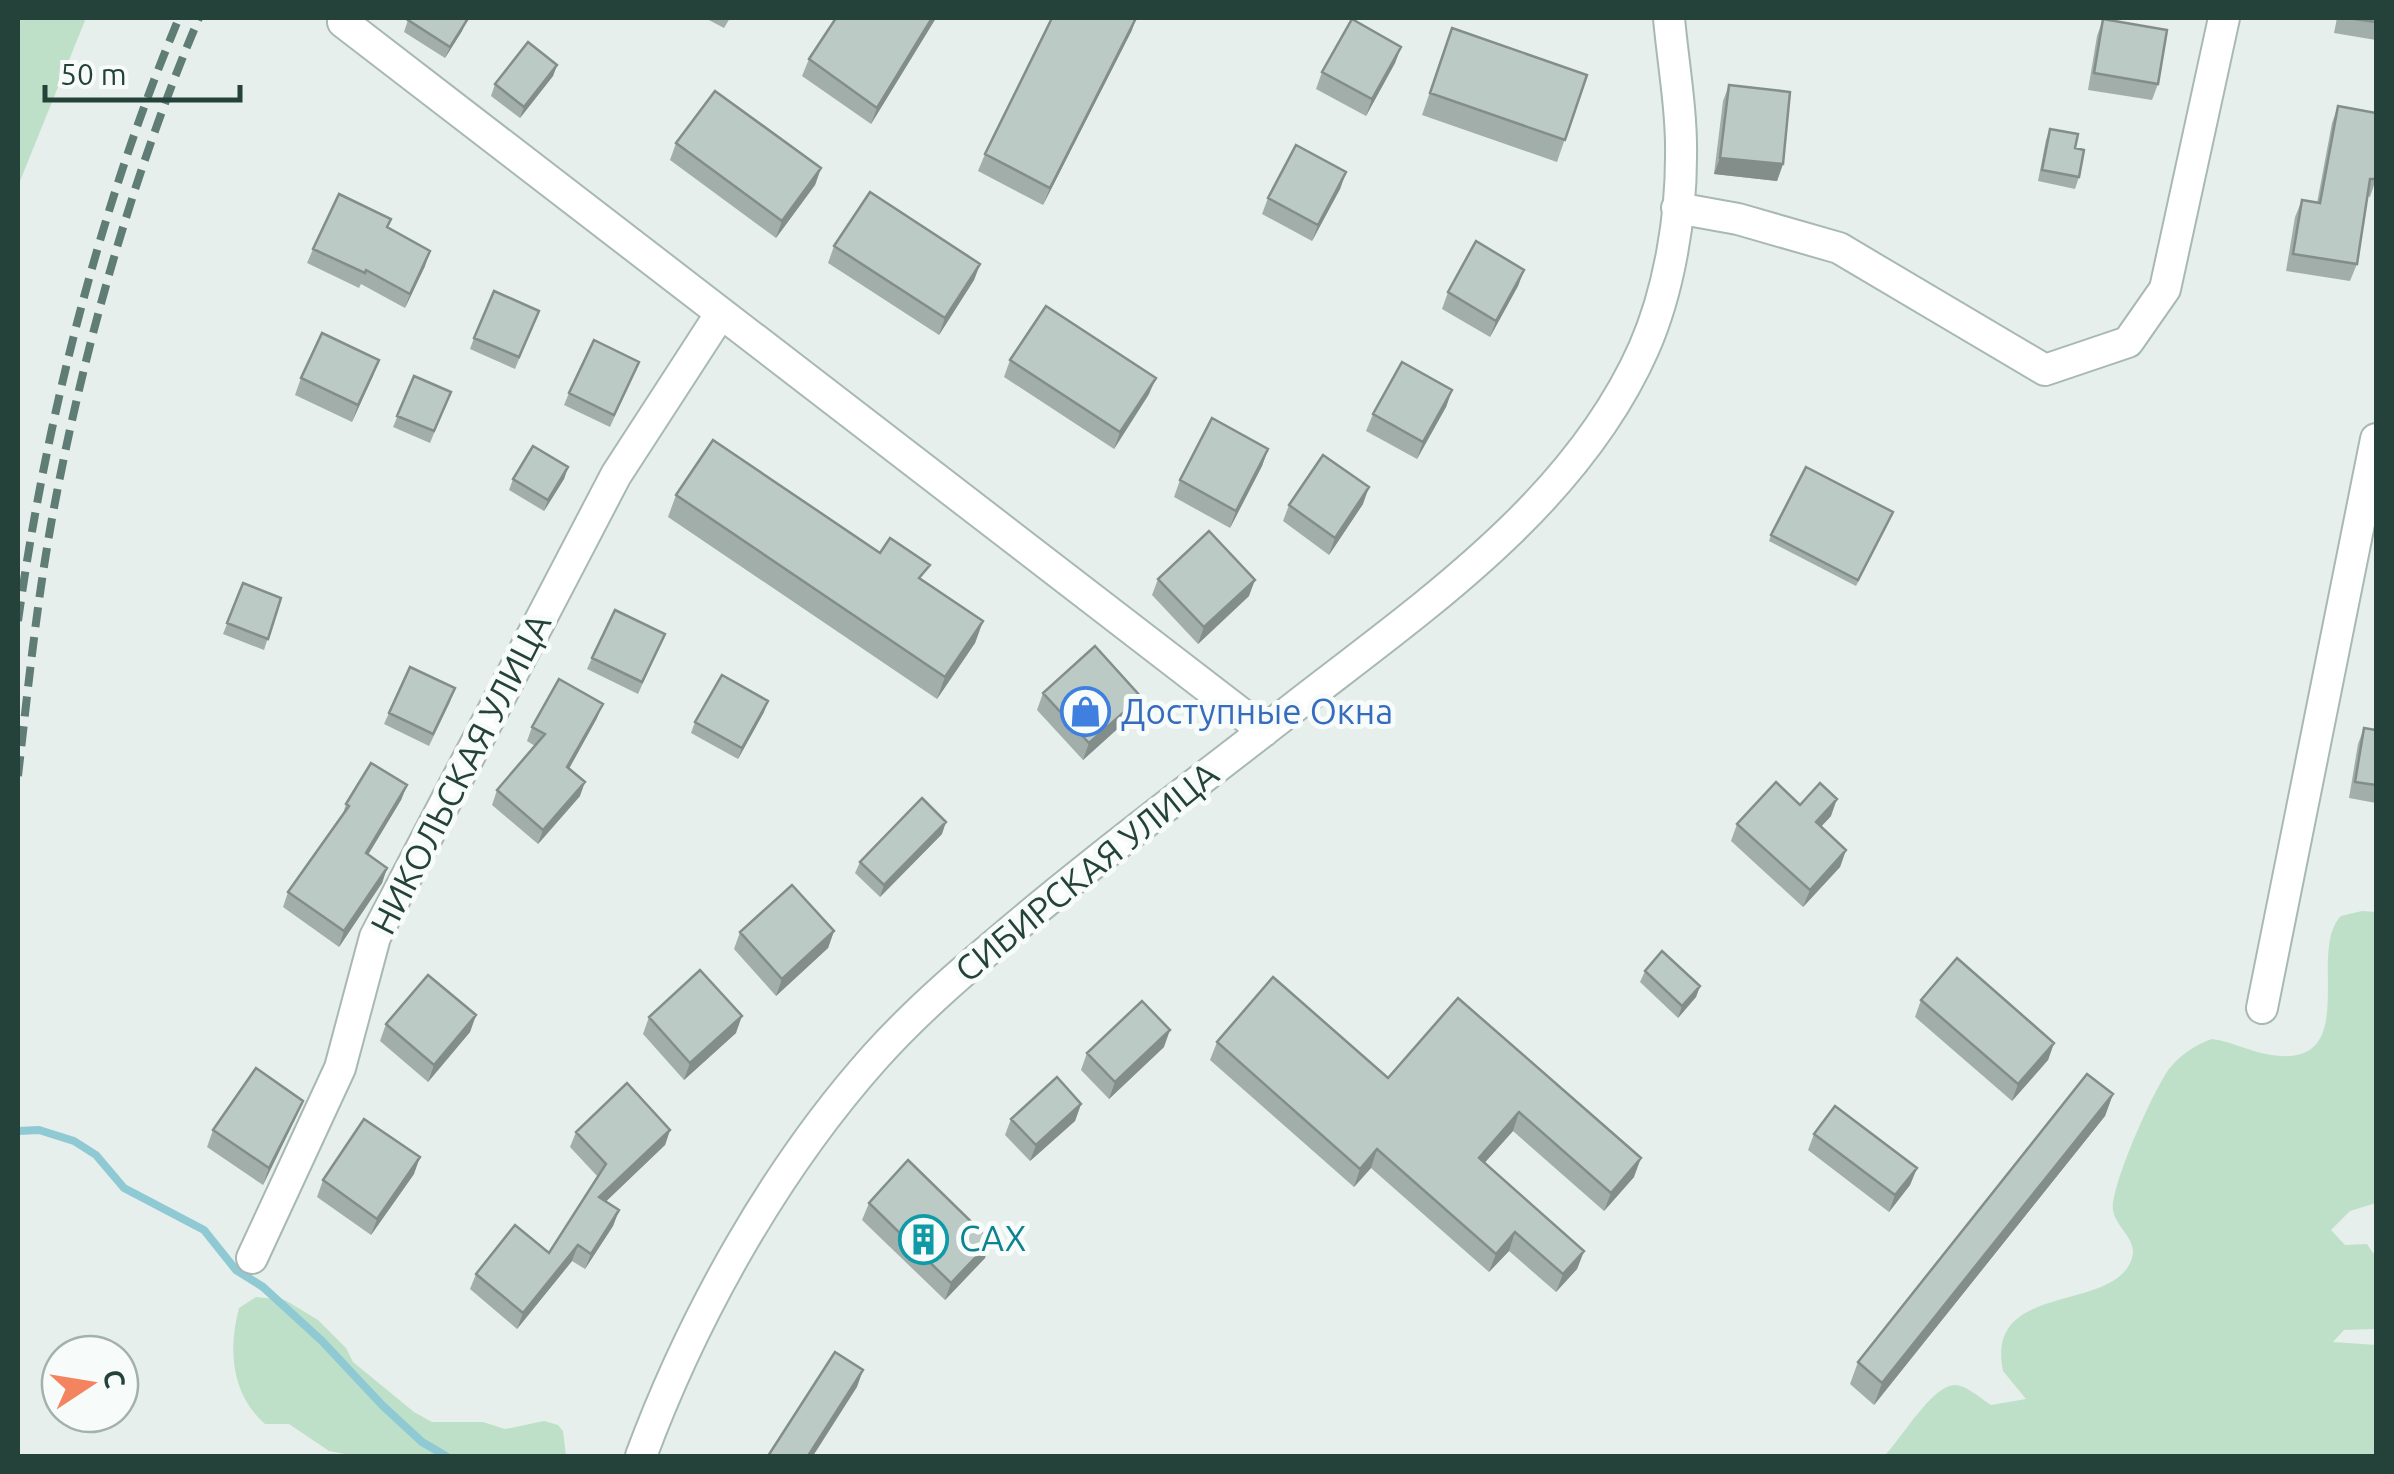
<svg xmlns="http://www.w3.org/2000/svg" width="2394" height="1474" font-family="Ubuntu,sans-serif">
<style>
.green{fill:#bfe0c8}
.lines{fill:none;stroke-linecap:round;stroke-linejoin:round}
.stream{stroke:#8ec9d4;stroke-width:8}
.minor-casing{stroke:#a8b8b2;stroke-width:34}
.minor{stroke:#fff;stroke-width:30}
.rail{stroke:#5f7d75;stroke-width:8;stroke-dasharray:20 10;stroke-linecap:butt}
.wall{fill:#a1aea9}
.shaded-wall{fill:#838d89}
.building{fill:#bbcac4;stroke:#838d89;stroke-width:2.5}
.labels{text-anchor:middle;stroke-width:10;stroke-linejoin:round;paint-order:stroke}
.shop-label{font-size:35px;fill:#366cbe;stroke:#f7fbf9;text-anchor:start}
.street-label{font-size:35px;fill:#24423a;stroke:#f7fbf9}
.culture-label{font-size:35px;fill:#0d838f;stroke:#f7fbf9;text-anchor:start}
</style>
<rect width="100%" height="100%" fill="#e6efeb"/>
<!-- green -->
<path class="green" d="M 18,18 L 86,18 L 18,186 Z
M 2362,911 L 2376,912 L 2376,1203 L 2350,1211 L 2331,1230 L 2345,1245 L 2367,1244 L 2376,1257 L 2376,1329 L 2344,1330 L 2333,1342 L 2376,1345 L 2376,1456 L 1884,1456 C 1901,1440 1933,1383 1956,1385 C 1968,1386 1981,1399 1991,1405 L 2026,1399 L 2003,1371 C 1984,1280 2115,1314 2132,1258 C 2138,1239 2115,1227 2113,1210 C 2110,1187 2154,1089 2169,1069 C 2179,1056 2196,1044 2212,1039 C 2235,1042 2256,1055 2280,1056 C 2360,1061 2307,950 2341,916 Z
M 256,1297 L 285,1300 L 318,1320 L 346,1348 L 353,1362 L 414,1412 L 432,1422 L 483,1422 L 505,1429 L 544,1421 L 558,1425 L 563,1431 L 566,1456 L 355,1456 L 329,1451 L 289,1424 L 265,1424 C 231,1394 228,1349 239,1308 Z"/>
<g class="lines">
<!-- stream -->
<path class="stream" d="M 18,1131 L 39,1130 L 74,1141 L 96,1155 L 124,1188 L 204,1230 L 236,1270 L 263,1287 L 322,1341 L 382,1405 L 422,1442 L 446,1456"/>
<defs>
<path id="minor" d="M 343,22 L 1264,731
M 1677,208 L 1738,219 L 1839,248 L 2045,370 L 2128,342 L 2165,289 L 2224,18
M 2262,1008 L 2376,439
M 252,1258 L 340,1068 L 375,937 L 616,475 L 721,313
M 641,1456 C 693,1316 775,1169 875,1057 C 919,1008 969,966 1019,924 C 1109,848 1204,778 1297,705 C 1426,605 1576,502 1644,348 C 1669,291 1681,218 1681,157 C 1682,111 1673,63 1669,18"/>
</defs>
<!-- minor casing -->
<use href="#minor" class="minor-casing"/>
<!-- minor -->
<use href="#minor" class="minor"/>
<!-- rail -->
<path class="rail" d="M 18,621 C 46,419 100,206 179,18
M 18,776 C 28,688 37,600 53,513 C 84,347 133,173 199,18"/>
</g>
<!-- wall -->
<path class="wall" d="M 705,18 L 730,18 L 724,28 Z
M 836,18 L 936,18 L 871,124 L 802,76 L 809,59 Z
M 2337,18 L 2376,18 L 2376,40 L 2334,33 Z
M 2103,19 L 2158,84 L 2152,100 L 2088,90 L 2097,36 Z
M 408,20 L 462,31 L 445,58 L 404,32 Z
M 1452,28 L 1587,75 L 1557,162 L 1422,115 Z
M 1132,30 L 1043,205 L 978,171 L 985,154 Z
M 1401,47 L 1395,63 L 1366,116 L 1316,89 L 1322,72 Z
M 557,65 L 553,76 L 520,118 L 491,96 L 495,84 Z
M 1729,85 L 1783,164 L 1777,181 L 1714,174 L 1723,101 Z
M 2338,106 L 2376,179 L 2370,197 L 2367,196 L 2357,264 L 2350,281 L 2286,271 L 2295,217 L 2302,200 L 2317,203 L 2332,123 Z
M 2050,129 L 2075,148 L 2079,177 L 2075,189 L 2038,181 L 2046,140 Z
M 676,143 L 821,168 L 815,185 L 776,238 L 670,160 Z
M 1346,172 L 1340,189 L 1312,241 L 1262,214 L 1268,198 Z
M 391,219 L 388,228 L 425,266 L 405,308 L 361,284 L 359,288 L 307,263 L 313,249 Z
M 834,246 L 980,264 L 974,280 L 939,335 L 828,263 Z
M 1524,270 L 1518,286 L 1490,337 L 1442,309 L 1448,292 Z
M 539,311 L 515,369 L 470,349 L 474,338 Z
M 379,360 L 352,422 L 295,395 L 301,378 Z
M 1010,360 L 1149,394 L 1114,449 L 1004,377 Z
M 639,362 L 610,427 L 564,405 L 569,393 Z
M 414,376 L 451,392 L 430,443 L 393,427 Z
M 1452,390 L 1446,407 L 1417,459 L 1366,431 L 1373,414 Z
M 1268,449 L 1262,466 L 1230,528 L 1174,497 L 1180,480 Z
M 568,467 L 564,479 L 544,511 L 509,490 L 513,479 Z
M 676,495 L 880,553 L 983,621 L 975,643 L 937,699 L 668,517 Z
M 1363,504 L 1329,555 L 1283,521 L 1289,505 Z
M 1893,512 L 1856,586 L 1769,541 L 1771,535 Z
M 1158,579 L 1249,596 L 1198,644 L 1152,595 Z
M 243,583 L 281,598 L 264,650 L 223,634 Z
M 665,634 L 638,694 L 587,669 L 592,658 Z
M 1043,693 L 1141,697 L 1135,713 L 1083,760 L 1037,710 Z
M 451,700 L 429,746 L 384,724 L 389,713 Z
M 764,712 L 738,759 L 691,733 L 695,722 Z
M 597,718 L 569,769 L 580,796 L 538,844 L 492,805 L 497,790 L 535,746 L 527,741 L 532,727 Z
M 2364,728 L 2376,730 L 2376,803 L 2349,798 L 2358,744 Z
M 407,785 L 401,800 L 368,855 L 387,868 L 382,883 L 339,947 L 283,907 L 288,892 L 342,817 L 346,804 Z
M 1800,805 L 1831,816 L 1821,827 L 1846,850 L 1840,867 L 1803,907 L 1731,841 L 1737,824 Z
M 942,834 L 880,897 L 855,873 L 860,862 Z
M 834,931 L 828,948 L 776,996 L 734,949 L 740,932 Z
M 1645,971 L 1700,986 L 1696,997 L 1678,1018 L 1640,982 Z
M 1458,998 L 1634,1177 L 1604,1211 L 1513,1131 L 1484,1163 L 1584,1251 L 1577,1269 L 1556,1292 L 1509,1251 L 1489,1272 L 1371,1168 L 1354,1187 L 1210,1060 L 1217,1042 L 1388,1078 Z
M 1921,1000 L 2054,1043 L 2048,1060 L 2012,1101 L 1915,1017 Z
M 476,1015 L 470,1032 L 428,1082 L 380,1041 L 386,1024 Z
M 649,1017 L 736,1033 L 684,1080 L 643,1034 Z
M 1164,1047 L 1109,1099 L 1081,1070 L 1087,1053 Z
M 2113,1094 L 2105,1116 L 1874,1405 L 1850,1384 L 1858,1362 Z
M 1081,1104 L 1075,1121 L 1030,1161 L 1005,1135 L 1011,1119 Z
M 296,1117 L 263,1185 L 207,1147 L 213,1130 Z
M 670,1130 L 665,1145 L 606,1201 L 619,1210 L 613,1226 L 585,1269 L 572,1261 L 517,1329 L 470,1289 L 476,1274 L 549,1253 L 598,1177 L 570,1147 L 576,1132 Z
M 1814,1134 L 1917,1168 L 1910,1185 L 1889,1212 L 1808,1150 Z
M 414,1174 L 371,1235 L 317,1197 L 323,1180 Z
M 869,1203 L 985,1258 L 945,1300 L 862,1220 Z"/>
<!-- shaded-wall -->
<path class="shaded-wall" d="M 932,18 L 936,18 L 871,124 L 877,108 Z
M 1136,18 L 1132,30 L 1043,205 L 1050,188 Z
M 467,20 L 462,31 L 445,58 L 450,47 Z
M 1401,47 L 1395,63 L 1366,116 L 1372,99 Z
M 557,65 L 553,76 L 520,118 L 524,107 Z
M 1720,158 L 1783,164 L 1777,181 L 1714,174 Z
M 821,168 L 815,185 L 776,238 L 782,221 Z
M 1346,172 L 1340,189 L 1312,241 L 1318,225 Z
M 430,251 L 425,266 L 405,308 L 410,294 Z
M 980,264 L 974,280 L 939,335 L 945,318 Z
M 1524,270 L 1518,286 L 1490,337 L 1496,321 Z
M 379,360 L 373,376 L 352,422 L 358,405 Z
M 1156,378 L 1149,394 L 1114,449 L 1120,432 Z
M 1452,390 L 1446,407 L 1417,459 L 1423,442 Z
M 1268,449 L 1262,466 L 1230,528 L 1236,511 Z
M 568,467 L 564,479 L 544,511 L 548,500 Z
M 1369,487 L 1363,504 L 1329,555 L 1335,538 Z
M 1255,580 L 1249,596 L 1198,644 L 1204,627 Z
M 983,621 L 975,643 L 937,699 L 945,677 Z
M 1141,697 L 1135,713 L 1083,760 L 1089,743 Z
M 768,701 L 764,712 L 738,759 L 742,748 Z
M 603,704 L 597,718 L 562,781 L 567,767 Z
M 585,782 L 580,796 L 538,844 L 543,830 Z
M 407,785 L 401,800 L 360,868 L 366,853 Z
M 1837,799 L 1831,816 L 1809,839 L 1816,822 Z
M 946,822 L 942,834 L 880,897 L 884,885 Z
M 1846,850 L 1840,867 L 1803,907 L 1810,890 Z
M 387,868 L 382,883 L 339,947 L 344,931 Z
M 834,931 L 828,948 L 776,996 L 782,979 Z
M 1700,986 L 1696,997 L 1678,1018 L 1682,1006 Z
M 476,1015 L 470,1032 L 428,1082 L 434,1065 Z
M 742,1016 L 736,1033 L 684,1080 L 690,1063 Z
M 1170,1030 L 1164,1047 L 1109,1099 L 1115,1082 Z
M 2054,1043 L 2048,1060 L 2012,1101 L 2018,1084 Z
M 2113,1094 L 2105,1116 L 1874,1405 L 1882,1383 Z
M 303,1101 L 296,1117 L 263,1185 L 269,1168 Z
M 1081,1104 L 1075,1121 L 1030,1161 L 1036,1145 Z
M 1519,1112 L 1513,1131 L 1472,1177 L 1479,1158 Z
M 670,1130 L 665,1145 L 594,1213 L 599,1197 Z
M 1377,1149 L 1371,1168 L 1354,1187 L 1360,1169 Z
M 420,1157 L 414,1174 L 371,1235 L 377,1219 Z
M 1641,1158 L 1634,1177 L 1604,1211 L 1611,1193 Z
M 1917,1168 L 1910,1185 L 1889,1212 L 1895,1195 Z
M 619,1210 L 613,1226 L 585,1269 L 591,1254 Z
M 1515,1232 L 1509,1251 L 1489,1272 L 1496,1254 Z
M 991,1241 L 985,1258 L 945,1300 L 951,1283 Z
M 578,1245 L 572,1261 L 517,1329 L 523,1313 Z
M 1584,1251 L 1577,1269 L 1556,1292 L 1563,1274 Z
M 863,1370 L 857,1387 L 813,1456 L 808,1456 Z"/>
<!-- building -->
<path class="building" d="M 410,18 L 463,18 L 467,20 L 450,47 L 408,20 Z
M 836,18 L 932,18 L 877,108 L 809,59 Z
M 1052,18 L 1136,18 L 1050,188 L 985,154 Z
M 2348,18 L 2376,18 L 2376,22 Z
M 1352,19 L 1401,47 L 1372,99 L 1322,72 Z
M 2103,19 L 2167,30 L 2158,84 L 2094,73 Z
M 1452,28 L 1587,75 L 1565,140 L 1430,93 Z
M 528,42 L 557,65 L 524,107 L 495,84 Z
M 1729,85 L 1790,92 L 1783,164 L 1720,158 Z
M 715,91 L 821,168 L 782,221 L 676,143 Z
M 2338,106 L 2376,113 L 2376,179 L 2370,179 L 2357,264 L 2293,254 L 2302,200 L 2320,203 Z
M 2050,129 L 2078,134 L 2075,148 L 2084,150 L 2079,177 L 2042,170 Z
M 1296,145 L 1346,172 L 1318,225 L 1268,198 Z
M 870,192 L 980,264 L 945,318 L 834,246 Z
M 339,194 L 391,219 L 387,227 L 430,251 L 410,294 L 366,270 L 365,273 L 313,249 Z
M 1476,241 L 1524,270 L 1496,321 L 1448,292 Z
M 494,291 L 539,311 L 519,357 L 474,338 Z
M 1046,306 L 1156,378 L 1120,432 L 1010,360 Z
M 322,333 L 379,360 L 358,405 L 301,378 Z
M 594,340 L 639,362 L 614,415 L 569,393 Z
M 1402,362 L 1452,390 L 1423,442 L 1373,414 Z
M 414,376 L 451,392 L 434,431 L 397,416 Z
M 1212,418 L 1268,449 L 1236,511 L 1180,480 Z
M 713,440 L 880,553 L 890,538 L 930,565 L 919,578 L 983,621 L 945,677 L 676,495 Z
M 533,446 L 568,467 L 548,500 L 513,479 Z
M 1323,455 L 1369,487 L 1335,538 L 1289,505 Z
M 1806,467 L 1893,512 L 1858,580 L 1771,535 Z
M 1209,531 L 1255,580 L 1204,627 L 1158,579 Z
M 243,583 L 281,598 L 268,639 L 227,623 Z
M 615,610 L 665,634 L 642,682 L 592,658 Z
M 1095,646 L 1141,697 L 1089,743 L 1043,693 Z
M 410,667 L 455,688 L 433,734 L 389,713 Z
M 722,675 L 768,701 L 742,748 L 695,722 Z
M 559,679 L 603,704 L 567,767 L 585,782 L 543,830 L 497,790 L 545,734 L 532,727 Z
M 2364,728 L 2376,730 L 2376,785 L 2355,782 Z
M 371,763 L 407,785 L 366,853 L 387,868 L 344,931 L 288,892 L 349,806 L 346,804 Z
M 1776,782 L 1800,805 L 1820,783 L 1837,799 L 1816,822 L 1846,850 L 1810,890 L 1737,824 Z
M 922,798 L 946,822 L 884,885 L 860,862 Z
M 792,885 L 834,931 L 782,979 L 740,932 Z
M 1662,951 L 1700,986 L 1682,1006 L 1645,971 Z
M 1957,958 L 2054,1043 L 2018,1084 L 1921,1000 Z
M 700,970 L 742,1016 L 690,1063 L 649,1017 Z
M 428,975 L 476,1015 L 434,1065 L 386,1024 Z
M 1273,977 L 1388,1078 L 1458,998 L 1641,1158 L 1611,1193 L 1519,1112 L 1479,1158 L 1584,1251 L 1563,1274 L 1515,1232 L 1496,1254 L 1377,1149 L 1360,1169 L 1217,1042 Z
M 1142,1001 L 1170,1030 L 1115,1082 L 1087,1053 Z
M 256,1068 L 303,1101 L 269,1168 L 213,1130 Z
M 2087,1074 L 2113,1094 L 1882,1383 L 1858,1362 Z
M 1057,1077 L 1081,1104 L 1036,1145 L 1011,1119 Z
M 627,1083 L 670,1130 L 599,1197 L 619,1210 L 591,1254 L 578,1245 L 523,1313 L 476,1274 L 515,1225 L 549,1253 L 606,1164 L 576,1132 Z
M 1835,1106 L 1917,1168 L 1895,1195 L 1814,1134 Z
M 364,1119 L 420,1157 L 377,1219 L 323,1180 Z
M 908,1160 L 991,1241 L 951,1283 L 869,1203 Z
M 835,1352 L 863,1370 L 808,1456 L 768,1456 Z"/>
<!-- icons -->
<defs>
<symbol id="shop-ring" viewBox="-11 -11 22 22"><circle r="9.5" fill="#f7fbf9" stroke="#3f7fe0" stroke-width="1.5"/><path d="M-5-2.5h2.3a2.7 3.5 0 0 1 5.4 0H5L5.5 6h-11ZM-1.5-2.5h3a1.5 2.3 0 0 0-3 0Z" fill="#3f7fe0"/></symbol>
<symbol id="building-ring" viewBox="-11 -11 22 22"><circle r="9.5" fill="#f7fbf9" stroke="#0f9aa8" stroke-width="1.5"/><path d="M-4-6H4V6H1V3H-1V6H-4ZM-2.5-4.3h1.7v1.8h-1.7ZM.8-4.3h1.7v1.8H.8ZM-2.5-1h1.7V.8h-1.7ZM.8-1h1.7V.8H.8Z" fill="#0f9aa8"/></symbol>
</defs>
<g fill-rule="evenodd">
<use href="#shop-ring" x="1058" y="684" width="55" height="55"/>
<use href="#building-ring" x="896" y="1212" width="55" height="55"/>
</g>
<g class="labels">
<!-- shop labels -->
<g class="shop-label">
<text x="1121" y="724">Доступные Окна</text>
</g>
<!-- street labels -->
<g class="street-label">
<text transform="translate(461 774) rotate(-63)" y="12">НИКОЛЬСКАЯ УЛИЦА</text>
<text transform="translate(1087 872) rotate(-39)" y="12">СИБИРСКАЯ УЛИЦА</text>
</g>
<!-- culture labels -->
<g class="culture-label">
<text x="959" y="1251">САХ</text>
</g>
</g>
<!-- border -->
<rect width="2394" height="1474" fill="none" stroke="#24423a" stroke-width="40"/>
<!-- north arrow -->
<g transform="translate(90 1384) rotate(78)"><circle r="48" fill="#f7fbf9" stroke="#a3b1ad" stroke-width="2.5"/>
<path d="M0-8L18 38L0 25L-18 38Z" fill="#f4845f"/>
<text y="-15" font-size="28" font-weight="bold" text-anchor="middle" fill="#24423a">С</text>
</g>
<!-- scale -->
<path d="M45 85v15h195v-15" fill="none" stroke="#24423a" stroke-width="5"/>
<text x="60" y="85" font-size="30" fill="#24423a" stroke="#f7fbf9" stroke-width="8" paint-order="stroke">50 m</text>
</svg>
